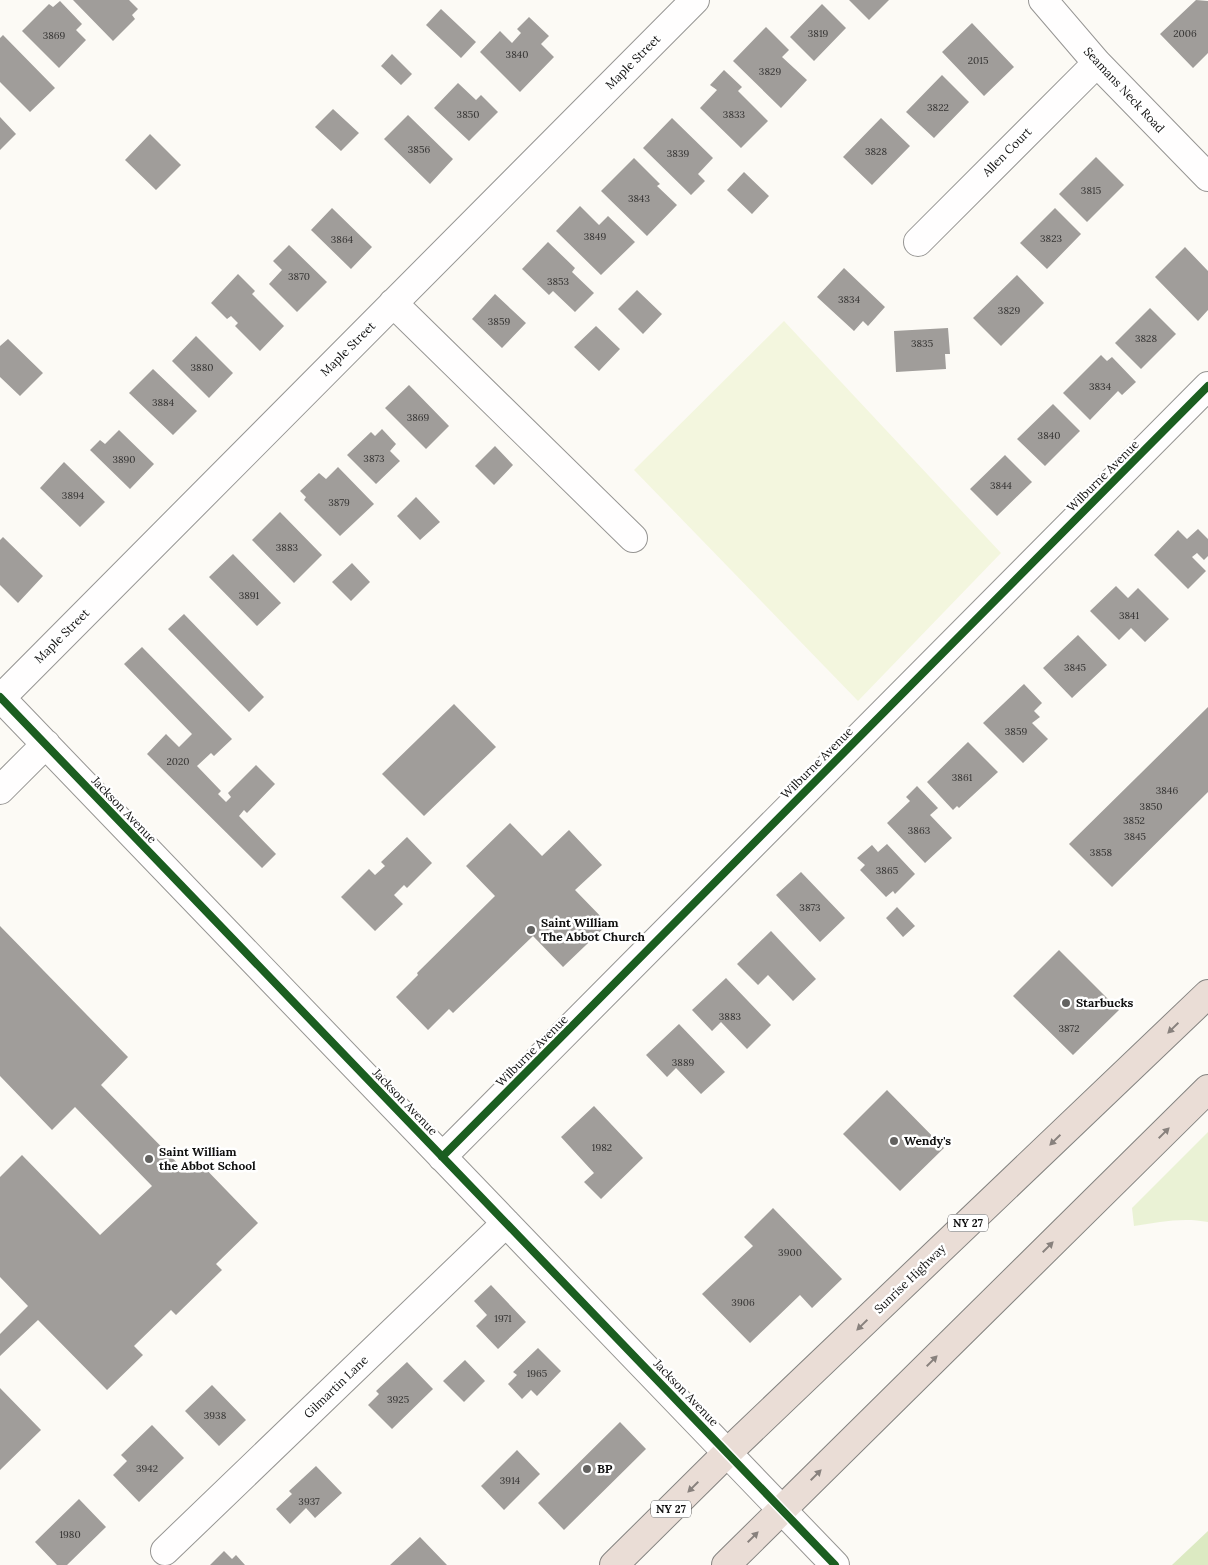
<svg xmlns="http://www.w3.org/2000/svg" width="1208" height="1565" font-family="Lora,serif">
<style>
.green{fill:#eaf2d5}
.forest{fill:#dceac2}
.pitch{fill:#f3f6de}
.building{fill:#a09d9a}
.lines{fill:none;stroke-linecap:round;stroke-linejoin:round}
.minor-casing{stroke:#969593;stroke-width:30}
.highway-casing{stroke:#848380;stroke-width:30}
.minor{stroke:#fffefe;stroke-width:28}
.highway{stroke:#eaddd6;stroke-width:28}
.cycleway-casing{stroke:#fff;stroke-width:11}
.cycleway{stroke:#1b5e20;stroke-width:8}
.oneway{fill:#88817d}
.poi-dot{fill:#636260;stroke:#fff;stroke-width:2}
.labels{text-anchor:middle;stroke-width:5;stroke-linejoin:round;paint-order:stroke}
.number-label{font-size:10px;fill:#343332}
.shield{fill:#fff;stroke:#585858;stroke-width:1}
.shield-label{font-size:11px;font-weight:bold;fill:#101010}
.street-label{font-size:12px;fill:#101010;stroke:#fff}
.poi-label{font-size:12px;font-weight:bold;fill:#101010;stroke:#fff;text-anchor:start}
</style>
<rect width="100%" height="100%" fill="#fcfaf5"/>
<!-- green -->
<path class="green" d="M 1208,1132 L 1208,1222 C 1183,1217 1159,1222 1134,1226 L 1132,1208 Z"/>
<!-- forest -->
<path class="forest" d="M 1208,1531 L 1208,1565 L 1172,1565 Z"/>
<!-- pitch -->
<path class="pitch" d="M 784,321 L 1001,553 L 858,701 L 634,470 Z"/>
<!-- building -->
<path class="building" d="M 73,0 L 129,0 L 138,9 L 132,15 L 135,19 L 113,41 Z
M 849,0 L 889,0 L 869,20 Z
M 1196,0 L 1208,1 L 1208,53 L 1193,68 L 1160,34 Z
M 60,1 L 82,24 L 76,30 L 86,40 L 59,68 L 22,31 L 49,4 L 53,7 Z
M 822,4 L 846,28 L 814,61 L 790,37 Z
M 441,9 L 476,42 L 461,58 L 426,25 Z
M 529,17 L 549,36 L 541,44 L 554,57 L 520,92 L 480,52 L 500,31 L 512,43 L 521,33 L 517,29 Z
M 972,23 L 1014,67 L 984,96 L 942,52 Z
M 766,27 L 789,50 L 782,57 L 807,80 L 781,108 L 733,61 Z
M 3,35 L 55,88 L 30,112 L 0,82 L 0,38 Z
M 392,54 L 412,74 L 401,85 L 381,66 Z
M 724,70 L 742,87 L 738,91 L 768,121 L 741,148 L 700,108 L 717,90 L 710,85 Z
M 942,75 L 969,102 L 934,138 L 906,112 Z
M 458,83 L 476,100 L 481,95 L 498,112 L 469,141 L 434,108 Z
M 333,109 L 359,133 L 341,151 L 315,127 Z
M 408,115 L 453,159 L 430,184 L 384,139 Z
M 0,117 L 16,134 L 0,150 Z
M 672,118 L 713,158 L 698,174 L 705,181 L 691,195 L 643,148 Z
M 881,118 L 910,146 L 872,185 L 843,157 Z
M 150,134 L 181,165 L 156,190 L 125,160 Z
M 1096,157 L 1124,185 L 1087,222 L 1059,194 Z
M 634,158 L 660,184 L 657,186 L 677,205 L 647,236 L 601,191 Z
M 744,172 L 769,196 L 752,214 L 727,190 Z
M 580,206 L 599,225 L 608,216 L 635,242 L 601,275 L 556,231 Z
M 332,208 L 372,247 L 351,269 L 311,230 Z
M 1055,208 L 1081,234 L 1047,269 L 1020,243 Z
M 548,242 L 575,268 L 572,272 L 594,293 L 575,312 L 553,291 L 549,295 L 522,269 Z
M 289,245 L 327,282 L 297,312 L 269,284 L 282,270 L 273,261 Z
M 1185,247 L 1208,271 L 1208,310 L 1198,321 L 1155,277 Z
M 844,268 L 885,307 L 868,326 L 863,321 L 854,331 L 817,297 Z
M 238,274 L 255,291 L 252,294 L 284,326 L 260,351 L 235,326 L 238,323 L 231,316 L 227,319 L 211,303 Z
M 1017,275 L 1044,303 L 1001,346 L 973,318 Z
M 637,290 L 662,314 L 643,334 L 618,309 Z
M 495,294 L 526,323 L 502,348 L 472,319 Z
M 1150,308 L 1176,334 L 1141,369 L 1115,343 Z
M 596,326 L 620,349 L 599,371 L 574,347 Z
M 948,328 L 950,354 L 945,354 L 946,369 L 896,372 L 894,331 Z
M 196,336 L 233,373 L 209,398 L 172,361 Z
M 8,339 L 43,373 L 20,396 L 0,377 L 0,346 Z
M 1101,355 L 1107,361 L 1112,357 L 1136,382 L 1122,395 L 1118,391 L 1090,420 L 1063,393 Z
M 153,369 L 197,411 L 173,435 L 129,393 Z
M 409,385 L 449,426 L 426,449 L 385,408 Z
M 1053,404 L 1080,431 L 1045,466 L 1017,439 Z
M 382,429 L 396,444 L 390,451 L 400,461 L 376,484 L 347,455 L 371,432 L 375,436 Z
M 119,430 L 154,464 L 130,489 L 90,450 L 100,440 L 105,444 Z
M 495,446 L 513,465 L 494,485 L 475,466 Z
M 1005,455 L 1032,482 L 997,516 L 970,489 Z
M 64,462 L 105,502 L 80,527 L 40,488 Z
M 338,467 L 374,504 L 340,536 L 304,500 L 306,497 L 300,491 L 319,473 L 326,479 Z
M 416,497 L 440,522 L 420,540 L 397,516 Z
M 280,512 L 322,555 L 294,583 L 252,540 Z
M 1198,529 L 1208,539 L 1208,556 L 1204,560 L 1197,553 L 1192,557 L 1206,571 L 1188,589 L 1154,555 L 1178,530 L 1187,539 Z
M 3,537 L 43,576 L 18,603 L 0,585 L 0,540 Z
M 233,554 L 281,603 L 257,626 L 209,577 Z
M 352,563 L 370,582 L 351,601 L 332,582 Z
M 1116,586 L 1128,598 L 1138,588 L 1169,619 L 1145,642 L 1131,628 L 1119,640 L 1090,611 Z
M 184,614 L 264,697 L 249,712 L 168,629 Z
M 1078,635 L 1107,665 L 1072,698 L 1043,668 Z
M 142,647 L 232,739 L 214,756 L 211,753 L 197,766 L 221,791 L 218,794 L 226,802 L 231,797 L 228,793 L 256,765 L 275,784 L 247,813 L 244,810 L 239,816 L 276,854 L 262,868 L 147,754 L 166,734 L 179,747 L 192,734 L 124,664 Z
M 1024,684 L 1042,703 L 1034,711 L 1040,717 L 1032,723 L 1048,739 L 1023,763 L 983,723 Z
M 454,704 L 496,747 L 424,816 L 382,774 Z
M 1208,707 L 1208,792 L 1112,887 L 1069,844 Z
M 968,742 L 998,772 L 959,808 L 957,806 L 953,810 L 927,782 Z
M 917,786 L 938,808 L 930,815 L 952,838 L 925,863 L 887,823 L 910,801 L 906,797 Z
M 510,823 L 542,856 L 569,830 L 602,865 L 575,890 L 608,924 L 563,967 L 533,936 L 453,1013 L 449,1009 L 428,1030 L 396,997 L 418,975 L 417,973 L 495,896 L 466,866 Z
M 407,837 L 432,863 L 407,888 L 404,885 L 394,895 L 403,904 L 375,931 L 341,897 L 369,869 L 375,875 L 385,866 L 381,862 Z
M 887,844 L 915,874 L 895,894 L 893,891 L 886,897 L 860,870 L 865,865 L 857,858 L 872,845 L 878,852 Z
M 801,872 L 845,918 L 820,942 L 776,895 Z
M 897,907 L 915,926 L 903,937 L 886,918 Z
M 0,926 L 128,1057 L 101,1085 L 187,1173 L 199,1162 L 258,1223 L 216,1264 L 222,1270 L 176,1315 L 171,1310 L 134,1346 L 143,1355 L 107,1390 L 38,1320 L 0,1356 L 0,1334 L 28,1306 L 0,1277 L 0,1177 L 22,1155 L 100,1235 L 152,1186 L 75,1107 L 52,1130 L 0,1076 Z
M 771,931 L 816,979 L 793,1001 L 768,975 L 758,985 L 737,964 Z
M 1059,950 L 1119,1010 L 1073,1055 L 1013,996 Z
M 726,978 L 771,1025 L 747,1049 L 721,1022 L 712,1031 L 692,1010 Z
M 679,1024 L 725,1072 L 701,1094 L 676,1068 L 667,1077 L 646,1055 Z
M 887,1090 L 944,1148 L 900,1191 L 843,1134 Z
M 594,1106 L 643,1158 L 601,1199 L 584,1182 L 594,1173 L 561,1137 Z
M 773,1208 L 842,1279 L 812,1308 L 800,1295 L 750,1343 L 702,1294 L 753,1246 L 744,1237 Z
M 491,1285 L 526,1322 L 498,1349 L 476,1326 L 487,1315 L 474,1301 Z
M 538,1348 L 561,1371 L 537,1396 L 531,1390 L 522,1399 L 508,1384 L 517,1375 L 513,1372 Z
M 465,1360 L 485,1381 L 464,1402 L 443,1381 Z
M 407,1362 L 433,1389 L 392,1429 L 368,1405 L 379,1394 L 376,1391 Z
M 212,1385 L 246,1420 L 219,1446 L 185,1411 Z
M 0,1388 L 41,1430 L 0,1470 Z
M 620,1422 L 646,1449 L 564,1530 L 538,1503 Z
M 152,1425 L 184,1458 L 139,1502 L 113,1475 L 127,1461 L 121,1455 Z
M 517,1450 L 540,1474 L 504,1510 L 481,1486 Z
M 316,1466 L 342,1493 L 315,1518 L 306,1508 L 290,1524 L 276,1509 L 292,1494 L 289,1491 Z
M 79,1499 L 106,1527 L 67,1565 L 57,1565 L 35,1542 Z
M 420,1537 L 447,1565 L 390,1565 Z
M 224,1551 L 232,1559 L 236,1555 L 245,1565 L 210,1565 Z"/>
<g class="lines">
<defs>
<path id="minor" d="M 1043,0 L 1097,63 L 1208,177
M 918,242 L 1097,63
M 393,303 L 633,538
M 0,697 L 835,1565
M 1,698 L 695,0
M 0,790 L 46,744
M 442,1157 L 1208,386
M 165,1551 L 506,1223"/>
<path id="highway" d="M 614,1565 L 727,1453 L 1208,994
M 726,1565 L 1208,1089"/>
</defs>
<!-- minor casing -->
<use href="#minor" class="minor-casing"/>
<!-- highway casing -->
<use href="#highway" class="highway-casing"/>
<!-- minor -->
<use href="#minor" class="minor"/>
<!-- highway -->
<use href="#highway" class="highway"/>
<defs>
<path id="cycleway" d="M 0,697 L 835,1565
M 442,1157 L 1208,386"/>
</defs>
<!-- cycleway casing -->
<use href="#cycleway" class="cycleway-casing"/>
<!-- cycleway -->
<use href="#cycleway" class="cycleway"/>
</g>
<!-- one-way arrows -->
<defs><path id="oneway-solid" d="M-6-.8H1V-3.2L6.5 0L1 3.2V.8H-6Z" transform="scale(1.25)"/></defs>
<g class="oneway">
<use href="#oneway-solid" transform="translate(1173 1028) rotate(136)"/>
<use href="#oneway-solid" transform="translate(1164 1133) rotate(-45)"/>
<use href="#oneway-solid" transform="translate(1055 1140) rotate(136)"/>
<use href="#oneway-solid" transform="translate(1048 1247) rotate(-45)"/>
<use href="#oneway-solid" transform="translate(862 1325) rotate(136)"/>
<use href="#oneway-solid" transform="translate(932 1361) rotate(-45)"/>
<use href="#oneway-solid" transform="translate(816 1475) rotate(-45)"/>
<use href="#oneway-solid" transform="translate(693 1487) rotate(135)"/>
<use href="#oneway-solid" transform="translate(753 1537) rotate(-45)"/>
</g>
<!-- markers -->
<g class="poi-dot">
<circle cx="531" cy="930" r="5"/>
<circle cx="1066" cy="1003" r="5"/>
<circle cx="894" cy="1141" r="5"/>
<circle cx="149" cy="1159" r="5"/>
<circle cx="587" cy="1469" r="5"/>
</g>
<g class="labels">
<!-- number labels -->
<g class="number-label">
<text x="818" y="37">3819</text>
<text x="1185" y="37">2006</text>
<text x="54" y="39">3869</text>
<text x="517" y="58">3840</text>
<text x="978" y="64">2015</text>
<text x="770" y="75">3829</text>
<text x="938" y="111">3822</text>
<text x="468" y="118">3850</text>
<text x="734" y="118">3833</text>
<text x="419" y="153">3856</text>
<text x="876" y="155">3828</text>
<text x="678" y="157">3839</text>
<text x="1091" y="194">3815</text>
<text x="639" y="202">3843</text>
<text x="595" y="240">3849</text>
<text x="1051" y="242">3823</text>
<text x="342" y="243">3864</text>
<text x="299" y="280">3870</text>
<text x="558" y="285">3853</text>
<text x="849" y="303">3834</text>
<text x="1009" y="314">3829</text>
<text x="499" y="325">3859</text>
<text x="1146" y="342">3828</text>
<text x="922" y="347">3835</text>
<text x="202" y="371">3880</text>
<text x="1100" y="390">3834</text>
<text x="163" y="406">3884</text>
<text x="418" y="421">3869</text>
<text x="1049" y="439">3840</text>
<text x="374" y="462">3873</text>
<text x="124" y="463">3890</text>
<text x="1001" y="489">3844</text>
<text x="73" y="499">3894</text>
<text x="339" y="506">3879</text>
<text x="287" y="551">3883</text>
<text x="249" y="599">3891</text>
<text x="1129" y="619">3841</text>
<text x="1075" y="671">3845</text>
<text x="1016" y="735">3859</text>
<text x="178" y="765">2020</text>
<text x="962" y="781">3861</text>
<text x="1167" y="794">3846</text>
<text x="1151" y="810">3850</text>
<text x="1134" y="824">3852</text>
<text x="919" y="834">3863</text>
<text x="1135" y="840">3845</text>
<text x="1101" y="856">3858</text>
<text x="887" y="874">3865</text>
<text x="810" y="911">3873</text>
<text x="730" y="1020">3883</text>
<text x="1069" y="1032">3872</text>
<text x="683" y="1066">3889</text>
<text x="602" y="1151">1982</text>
<text x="790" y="1256">3900</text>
<text x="743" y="1306">3906</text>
<text x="503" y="1322">1971</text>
<text x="537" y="1377">1965</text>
<text x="398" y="1403">3925</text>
<text x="215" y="1419">3938</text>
<text x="147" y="1472">3942</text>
<text x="510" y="1484">3914</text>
<text x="309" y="1505">3937</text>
<text x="70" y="1538">1980</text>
</g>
<!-- shield labels -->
<g class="shield">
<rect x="948" y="1214.5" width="40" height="17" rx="4"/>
<rect x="651" y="1500.5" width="40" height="17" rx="4"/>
</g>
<g class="shield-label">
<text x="968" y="1227">NY 27</text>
<text x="671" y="1513">NY 27</text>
</g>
<!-- street labels -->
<g class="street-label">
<text transform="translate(633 62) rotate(-45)" y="4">Maple Street</text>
<text transform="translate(1124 90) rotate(47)" y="4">Seamans Neck Road</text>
<text transform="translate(1007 152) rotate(-45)" y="4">Allen Court</text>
<text transform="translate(348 349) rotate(-45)" y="4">Maple Street</text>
<text transform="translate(1103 476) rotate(-45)" y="4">Wilburne Avenue</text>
<text transform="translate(62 636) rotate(-45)" y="4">Maple Street</text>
<text transform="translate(817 763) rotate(-45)" y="4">Wilburne Avenue</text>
<text transform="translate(124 810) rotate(46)" y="4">Jackson Avenue</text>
<text transform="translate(532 1051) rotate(-45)" y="4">Wilburne Avenue</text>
<text transform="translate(405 1102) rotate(46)" y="4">Jackson Avenue</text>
<text transform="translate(910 1279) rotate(-44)" y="4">Sunrise Highway</text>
<text transform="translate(336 1387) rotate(-44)" y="4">Gilmartin Lane</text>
<text transform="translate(686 1393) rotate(46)" y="4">Jackson Avenue</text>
</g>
<!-- poi labels -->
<g class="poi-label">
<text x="541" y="927">Saint William<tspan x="541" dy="14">The Abbot Church</tspan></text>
<text x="1076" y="1007">Starbucks</text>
<text x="904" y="1145">Wendy's</text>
<text x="159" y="1156">Saint William<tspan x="159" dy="14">the Abbot School</tspan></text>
<text x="597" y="1473">BP</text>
</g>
</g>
</svg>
